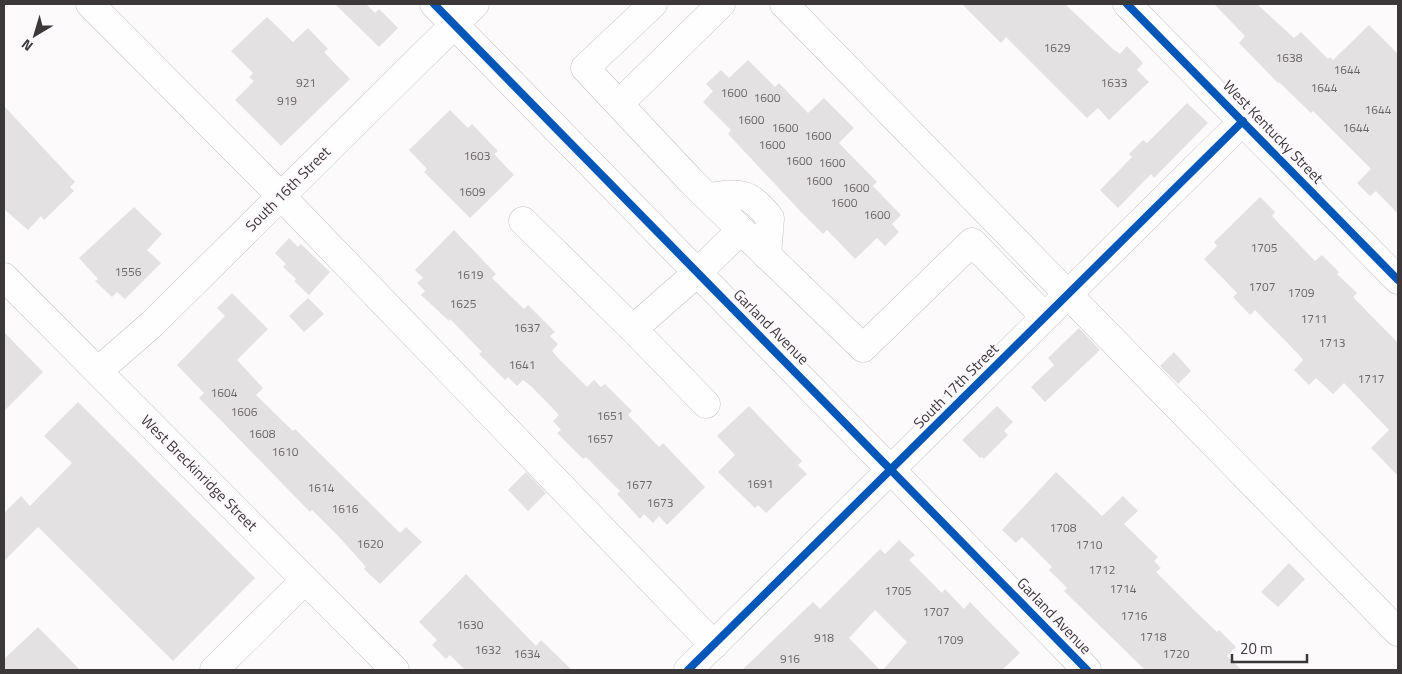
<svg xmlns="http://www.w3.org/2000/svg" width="1402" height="674" font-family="'Titillium Web',sans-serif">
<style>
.building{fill:#e4e1e3}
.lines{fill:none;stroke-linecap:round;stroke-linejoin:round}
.minor-casing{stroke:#c5c1c3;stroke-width:29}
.minor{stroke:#fffeff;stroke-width:28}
.cycleway-casing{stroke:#fef9fc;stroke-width:11}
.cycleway{stroke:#0057b8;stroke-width:8}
.labels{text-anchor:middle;stroke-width:4.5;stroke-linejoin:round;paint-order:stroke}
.number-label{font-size:12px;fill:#696567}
.street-label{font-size:15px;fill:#3c383a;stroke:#fef9fc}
</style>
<rect width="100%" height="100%" fill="#fdfafc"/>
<!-- building -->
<path class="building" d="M 335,4 L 366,4 L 375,13 L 379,9 L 398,28 L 379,47 Z
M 962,4 L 1065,4 L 1114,50 L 1120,54 L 1127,46 L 1143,63 L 1137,70 L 1149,82 L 1109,120 L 1098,108 L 1087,118 L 1006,37 L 1001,43 Z
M 1214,4 L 1257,4 L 1294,38 L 1301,32 L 1328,59 L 1330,57 L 1333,60 L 1369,25 L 1398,54 L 1398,214 L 1376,191 L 1370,196 L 1357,183 L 1371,169 L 1313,111 L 1311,113 L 1279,82 L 1278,83 L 1239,43 L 1245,36 Z
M 267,17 L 293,42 L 308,28 L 328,49 L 324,52 L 350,79 L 281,146 L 235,100 L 254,81 L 249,77 L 253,73 L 231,51 Z
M 748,60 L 775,87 L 779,83 L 808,113 L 824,98 L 854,128 L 839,143 L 877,182 L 873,186 L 901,215 L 892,224 L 899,232 L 885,246 L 877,238 L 855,259 L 827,230 L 823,234 L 803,214 L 728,134 L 731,130 L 703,102 L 713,91 L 706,84 L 721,70 L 729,78 Z
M 1187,103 L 1208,123 L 1154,178 L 1151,174 L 1118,208 L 1100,190 L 1132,157 L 1129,154 L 1143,140 L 1147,143 Z
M 4,106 L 75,182 L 70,187 L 74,191 L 44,220 L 41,216 L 28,230 L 4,209 Z
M 450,110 L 468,128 L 472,124 L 498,151 L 494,154 L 514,175 L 470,218 L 424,172 L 427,169 L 409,150 Z
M 1260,197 L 1275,212 L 1272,216 L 1315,261 L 1322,255 L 1339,272 L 1337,274 L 1357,293 L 1353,297 L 1398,343 L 1398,476 L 1371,448 L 1389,430 L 1344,383 L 1333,394 L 1316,378 L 1309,385 L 1294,370 L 1303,360 L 1300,356 L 1255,310 L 1250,315 L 1233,297 L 1237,293 L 1204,259 L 1217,246 L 1214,242 Z
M 134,207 L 162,234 L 147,250 L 161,263 L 125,299 L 117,292 L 112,297 L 95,281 L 98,279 L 79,258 Z
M 454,230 L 496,274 L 492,278 L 524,309 L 528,305 L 555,332 L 550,336 L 558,344 L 552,351 L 559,359 L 587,387 L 594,380 L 601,387 L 605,384 L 632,411 L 628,415 L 659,447 L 663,443 L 705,487 L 667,525 L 659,516 L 653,523 L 644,514 L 640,519 L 617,494 L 620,491 L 586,457 L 583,459 L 557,433 L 561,430 L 553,421 L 559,415 L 532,387 L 523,380 L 517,386 L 508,377 L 505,380 L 479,354 L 482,352 L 450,319 L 449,321 L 421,295 L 425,291 L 417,283 L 423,278 L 415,270 Z
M 289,238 L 298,247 L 301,244 L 330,272 L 309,295 L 294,281 L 296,279 L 283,267 L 286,264 L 275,253 Z
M 232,293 L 268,329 L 237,360 L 263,388 L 256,395 L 293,431 L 295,429 L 400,533 L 406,527 L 422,542 L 380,584 L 364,569 L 366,567 L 341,539 L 312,510 L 310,512 L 199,398 L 204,393 L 177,365 L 225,316 L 217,308 Z
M 308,298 L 324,314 L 304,332 L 289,316 Z
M 1079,328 L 1100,350 L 1045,402 L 1031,387 L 1054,365 L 1048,358 Z
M 4,332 L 43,372 L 4,411 Z
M 1174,352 L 1191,371 L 1178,384 L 1160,366 Z
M 78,402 L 255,578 L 173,661 L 38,527 L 4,561 L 4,513 L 21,496 L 30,506 L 72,463 L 44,436 Z
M 749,406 L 802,461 L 798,465 L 807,474 L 766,513 L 758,505 L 755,508 L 718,472 L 735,455 L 717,436 Z
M 997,406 L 1013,422 L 1004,431 L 1008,435 L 984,459 L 982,457 L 980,458 L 962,440 Z
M 526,472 L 546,493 L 528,511 L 508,490 Z
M 1056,472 L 1102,516 L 1123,496 L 1138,511 L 1124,524 L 1158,557 L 1154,561 L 1161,568 L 1156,572 L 1197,613 L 1217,632 L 1219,630 L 1236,647 L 1227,656 L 1242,670 L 1145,670 L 1064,591 L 1067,588 L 1049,570 L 1052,567 L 1022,537 L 1016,543 L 1002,530 Z
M 899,540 L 915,555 L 909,560 L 942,593 L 945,589 L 964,609 L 970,602 L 1020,653 L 1002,670 L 883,670 L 907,642 L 875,610 L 849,638 L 880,670 L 742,670 L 813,602 L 820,609 L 880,549 L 885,554 Z
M 1289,563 L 1305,579 L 1278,607 L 1261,592 Z
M 466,574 L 536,646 L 541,640 L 572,670 L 465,670 L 450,655 L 446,659 L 432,645 L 437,640 L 419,622 Z
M 38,627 L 80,670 L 4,670 L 4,659 Z"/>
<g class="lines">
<defs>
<path id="minor" d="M 90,4 L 281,196 L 714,645
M 434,4 L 1087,670
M 784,4 L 1398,632
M 1127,4 L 1398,280
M 619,104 L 721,4
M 708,197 C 740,193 748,190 770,218 L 767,256
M 523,221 L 633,329 L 698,272 L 741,230 L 691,181 L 585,68 L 653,4
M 741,230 L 863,348 L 972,242 L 1045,317
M 4,277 L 395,670
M 633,329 L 706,404
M 98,371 L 152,324 L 475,4
M 214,670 L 305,580
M 688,670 L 1243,121"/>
</defs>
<!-- minor casing -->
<use href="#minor" class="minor-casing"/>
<!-- minor -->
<use href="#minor" class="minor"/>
<defs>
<path id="cycleway" d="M 434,4 L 1087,670
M 1127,4 L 1398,280
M 688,670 L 1243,121"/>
</defs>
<!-- cycleway casing -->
<use href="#cycleway" class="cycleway-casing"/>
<!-- cycleway -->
<use href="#cycleway" class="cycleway"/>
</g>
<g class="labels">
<!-- number labels -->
<g class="number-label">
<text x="1057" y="52">1629</text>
<text x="1289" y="62">1638</text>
<text x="1347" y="74">1644</text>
<text x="306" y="87">921</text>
<text x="1114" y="87">1633</text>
<text x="1324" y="92">1644</text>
<text x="734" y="97">1600</text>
<text x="767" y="102">1600</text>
<text x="287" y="105">919</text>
<text x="1378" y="114">1644</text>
<text x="751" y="124">1600</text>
<text x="785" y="132">1600</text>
<text x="1356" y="132">1644</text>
<text x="818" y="140">1600</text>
<text x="772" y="149">1600</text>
<text x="477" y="160">1603</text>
<text x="799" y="165">1600</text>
<text x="832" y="167">1600</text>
<text x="819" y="185">1600</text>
<text x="856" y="192">1600</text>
<text x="472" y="196">1609</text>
<text x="844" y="207">1600</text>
<text x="877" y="219">1600</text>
<text x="1264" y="252">1705</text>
<text x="128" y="276">1556</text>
<text x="470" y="279">1619</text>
<text x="1262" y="291">1707</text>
<text x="1301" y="297">1709</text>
<text x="463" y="308">1625</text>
<text x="1314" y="323">1711</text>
<text x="527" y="332">1637</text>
<text x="1332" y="347">1713</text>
<text x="522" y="369">1641</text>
<text x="1371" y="383">1717</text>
<text x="224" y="397">1604</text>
<text x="244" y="416">1606</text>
<text x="610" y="420">1651</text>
<text x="262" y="438">1608</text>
<text x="600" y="443">1657</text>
<text x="285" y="456">1610</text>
<text x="760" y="488">1691</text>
<text x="639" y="489">1677</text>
<text x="321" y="492">1614</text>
<text x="660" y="507">1673</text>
<text x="345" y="513">1616</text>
<text x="1063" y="532">1708</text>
<text x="370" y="548">1620</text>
<text x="1089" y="549">1710</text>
<text x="1102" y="574">1712</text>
<text x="1123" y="593">1714</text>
<text x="898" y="595">1705</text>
<text x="936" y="616">1707</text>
<text x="1134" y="620">1716</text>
<text x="470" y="629">1630</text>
<text x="1153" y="641">1718</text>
<text x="824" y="642">918</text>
<text x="950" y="644">1709</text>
<text x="488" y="654">1632</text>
<text x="527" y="658">1634</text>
<text x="1176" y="658">1720</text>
<text x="790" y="663">916</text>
</g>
<!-- street labels -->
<g class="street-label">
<text transform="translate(1273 132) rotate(46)" y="5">West Kentucky Street</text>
<text transform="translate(288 189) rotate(-45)" y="5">South 16th Street</text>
<text transform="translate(771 327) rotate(45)" y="5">Garland Avenue</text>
<text transform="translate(956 386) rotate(-45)" y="5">South 17th Street</text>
<text transform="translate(199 473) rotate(45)" y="5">West Breckinridge Street</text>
<text transform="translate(1054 616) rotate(46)" y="5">Garland Avenue</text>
</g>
</g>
<!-- border -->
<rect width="1402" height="674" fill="none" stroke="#3c383a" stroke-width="10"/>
<!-- north arrow -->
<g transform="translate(35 35) rotate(218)" stroke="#fef9fc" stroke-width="4" paint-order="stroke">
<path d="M0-4L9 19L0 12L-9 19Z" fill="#3c383a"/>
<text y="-8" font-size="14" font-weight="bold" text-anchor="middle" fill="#3c383a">N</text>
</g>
<!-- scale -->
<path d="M1232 654v8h75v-8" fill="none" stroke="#3c383a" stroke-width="2.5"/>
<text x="1240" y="654" font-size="15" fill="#3c383a" stroke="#fef9fc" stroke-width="4" paint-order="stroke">20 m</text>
</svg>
